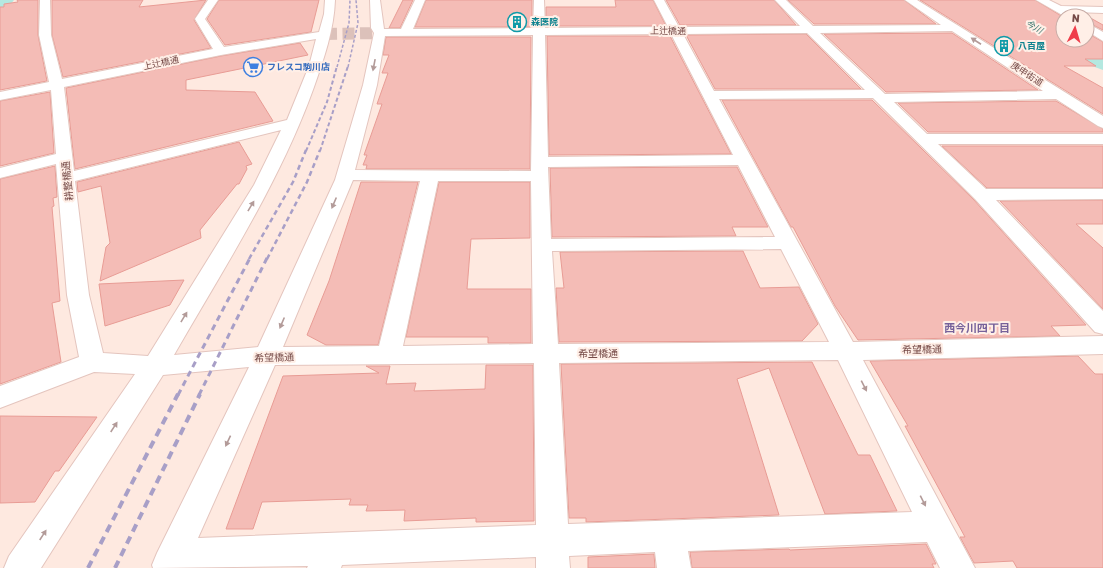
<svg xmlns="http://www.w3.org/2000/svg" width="1103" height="568" font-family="Rubik,'Noto Sans JP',sans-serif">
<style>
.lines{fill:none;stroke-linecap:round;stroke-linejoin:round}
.river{fill:#b4e8e0;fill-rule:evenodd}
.building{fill:#f4bcb6;stroke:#e89c95}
.minor-tunnel{stroke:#dcc1ba;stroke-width:12;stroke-dasharray:12 5.5;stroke-linecap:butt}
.minor-casing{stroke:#e4c5be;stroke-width:2}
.minor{fill:#fff;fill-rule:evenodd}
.rail-far4{stroke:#a89fc7;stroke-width:1.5;stroke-dasharray:3 2;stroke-linecap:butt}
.rail-far3{stroke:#a89fc7;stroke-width:2;stroke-dasharray:4 2.5;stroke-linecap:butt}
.rail-far2{stroke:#a89fc7;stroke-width:2.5;stroke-dasharray:5 3.5;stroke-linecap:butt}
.rail-far1{stroke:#a89fc7;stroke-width:3;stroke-dasharray:6 4.5;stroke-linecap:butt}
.rail{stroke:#a89fc7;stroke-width:4;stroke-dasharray:8 5.5;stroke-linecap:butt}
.oneway{fill:#b39b99}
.labels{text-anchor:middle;stroke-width:4;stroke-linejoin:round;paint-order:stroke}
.far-culture-label{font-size:9px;font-weight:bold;fill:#0d838f;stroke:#ffefe7;text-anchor:start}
.far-water-label{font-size:9px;font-style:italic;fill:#36756d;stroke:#ffefe7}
.far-street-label{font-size:9px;fill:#754946;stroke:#ffefe7}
.far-shop-label{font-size:9px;font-weight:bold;fill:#366cbe;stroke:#ffefe7;text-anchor:start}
.street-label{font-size:10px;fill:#754946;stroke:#ffefe7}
.neighbourhood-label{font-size:11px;font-weight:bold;fill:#76619a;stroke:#ffefe7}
</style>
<rect width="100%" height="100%" fill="#fee9e0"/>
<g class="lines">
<!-- river -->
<path class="river" d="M 0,0 L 14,0 L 10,5 L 0,8 Z
M 975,0 L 1006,0 L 1063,32 L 1063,40 L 1078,40 L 1103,50 L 1103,70 L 1059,54 L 979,5 Z"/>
</g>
<!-- building -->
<path class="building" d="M 17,0 L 38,0 L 38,35 L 47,81 L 0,90 L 0,7 L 4,7 L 4,4 L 18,2 Z
M 52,0 L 143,0 L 139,7 L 206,0 L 194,20 L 211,48 L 63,77 L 52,35 Z
M 219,0 L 319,0 L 311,32 L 225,45 L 207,19 Z
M 403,0 L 413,0 L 400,28 L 389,28 Z
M 426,0 L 532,0 L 532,27 L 415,27 Z
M 615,0 L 653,0 L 666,26 L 546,26 L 546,7 L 616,7 Z
M 666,0 L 774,0 L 796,25 L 680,25 Z
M 788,0 L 904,0 L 936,24 L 814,24 Z
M 920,0 L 1035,0 L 1063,17 L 1063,40 L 1087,40 L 1087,33 L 1103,42 L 1103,59 L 1085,59 L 1096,66 L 1064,66 L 1103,88 L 1103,114 Z
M 1087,16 L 1103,25 L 1103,30 L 1087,22 Z
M 952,33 L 1038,90 L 886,92 L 824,34 Z
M 806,34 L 861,89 L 715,89 L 686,35 Z
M 547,36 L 670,36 L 731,154 L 549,155 Z
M 386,37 L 531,37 L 530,169 L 366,169 L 367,165 L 363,165 L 367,155 L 364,155 L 382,104 L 377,104 L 388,73 L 382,73 L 389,55 L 383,55 Z
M 300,43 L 308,55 L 186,80 L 186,90 L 255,92 L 273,121 L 75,169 L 66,88 L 221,56 Z
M 50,92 L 54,153 L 0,166 L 0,101 Z
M 722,100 L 872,100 L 974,200 L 1086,325 L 1051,326 L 1060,336 L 858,340 L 835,306 L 793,227 L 791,227 Z
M 1056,101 L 1103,129 L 1103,132 L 928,132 L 898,103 Z
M 239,142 L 252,164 L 246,166 L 247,169 L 239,184 L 237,184 L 200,230 L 201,238 L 100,281 L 106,247 L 110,243 L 101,186 L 78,192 L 77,182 Z
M 942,146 L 1103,146 L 1103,188 L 987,188 Z
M 55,166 L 57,197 L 53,198 L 54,206 L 52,207 L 60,301 L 52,303 L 61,362 L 0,384 L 0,179 Z
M 737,167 L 768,227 L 732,227 L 736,236 L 552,237 L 550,168 Z
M 361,182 L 418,182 L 378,345 L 326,345 L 307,335 L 329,281 Z
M 439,182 L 530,182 L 530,238 L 471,239 L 467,289 L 531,289 L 531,343 L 488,343 L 488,337 L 406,337 Z
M 1103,200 L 1103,224 L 1076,224 L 1103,248 L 1103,309 L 1000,201 Z
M 743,251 L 760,288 L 799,287 L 818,324 L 802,341 L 559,342 L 556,288 L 564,288 L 560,252 Z
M 184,280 L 170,305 L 105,326 L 99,284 Z
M 1078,356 L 1095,374 L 1103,374 L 1103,568 L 1017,568 L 1013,561 L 974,563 L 960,537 L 965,537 L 905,426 L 908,426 L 870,361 Z
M 812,362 L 858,455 L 870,455 L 897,511 L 825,514 L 769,368 L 737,379 L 779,515 L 586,522 L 586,518 L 569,518 L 561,364 Z
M 486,365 L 533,365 L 534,521 L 476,522 L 476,518 L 404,521 L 405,510 L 366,511 L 368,505 L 349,505 L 351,499 L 262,502 L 253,529 L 226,529 L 283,376 L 379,373 L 366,366 L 390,366 L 386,384 L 416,383 L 414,391 L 485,389 Z
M 0,416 L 97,417 L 59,471 L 55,471 L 35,502 L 0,503 Z
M 926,544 L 936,564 L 932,564 L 934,568 L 692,568 L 690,552 L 789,549 L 790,550 Z
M 654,554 L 655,568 L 588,568 L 588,557 Z"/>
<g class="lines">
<!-- minor-tunnel -->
<path class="minor-tunnel" d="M 325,34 L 380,33"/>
<defs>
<path id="minor" d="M 40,0 L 50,0 L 51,35 L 62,79 L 213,49 L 195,19 L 208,0 L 218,0 L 205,19 L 224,47 L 319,32 L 324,14 L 325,0 L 335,0 C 334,30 324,58 314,87 C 280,182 224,268 174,355 L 258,347 L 335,180 L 363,85 L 374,33 L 371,28 L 370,0 L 380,0 L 384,29 L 401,29 L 415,0 L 425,0 L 413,29 L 533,28 L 534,0 L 544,0 L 545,28 L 668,27 L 654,0 L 664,0 L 679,27 L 800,26 L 775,0 L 786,0 L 813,26 L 941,25 L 905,0 L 917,0 L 1103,116 L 1103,128 L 1098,126 L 1056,99 L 894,102 L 927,134 L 1103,134 L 1103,144 L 938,144 L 986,189 L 1103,189 L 1103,199 L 996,200 L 1103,311 L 1103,334 L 1095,332 L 975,199 L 873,98 L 719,99 L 853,342 L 1103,336 L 1103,354 L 863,360 L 975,568 L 940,568 L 927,542 L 688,551 L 691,568 L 657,568 L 655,552 L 569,556 L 570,568 L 536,568 L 536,557 L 342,565 L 341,568 L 307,568 L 308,566 L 153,568 L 152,565 L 157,553 L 249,367 L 163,375 L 41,568 L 4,568 L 9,556 L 135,374 L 94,372 L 0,408 L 0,386 L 79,357 L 67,295 L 56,164 L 0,178 L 0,168 L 56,154 L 51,90 L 0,100 L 0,92 L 49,82 L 39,35 ZM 952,31 L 1043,91 L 885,94 L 820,33 ZM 807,33 L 865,90 L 714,91 L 683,34 ZM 671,34 L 733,155 L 548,157 L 545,35 ZM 533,35 L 531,171 L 355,170 L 377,85 L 385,36 ZM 316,39 L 309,66 L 287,120 L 74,171 L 64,87 L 221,55 ZM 281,130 L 254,185 L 148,356 L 103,353 L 89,295 L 75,181 ZM 738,165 L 775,237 L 551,239 L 548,167 ZM 353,180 L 420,181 L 379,346 L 283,347 ZM 438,181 L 531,181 L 533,344 L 403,346 ZM 781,249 L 829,342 L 558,344 L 552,251 ZM 838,360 L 912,512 L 568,524 L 559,363 ZM 534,363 L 536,525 L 198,538 L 275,365 Z
M 1036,0 L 1049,0 L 1061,6 L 1103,7 L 1103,13 L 1073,12 L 1077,16 L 1064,16 Z
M 1087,23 L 1103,32 L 1103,41 L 1087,31 Z"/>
</defs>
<!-- minor casing -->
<use href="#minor" class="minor-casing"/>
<!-- minor -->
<use href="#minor" class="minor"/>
<!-- rail-far4 -->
<path class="rail-far4" d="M 337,67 L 349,23 L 350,0
M 348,67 L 358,23 L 356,0"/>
<!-- rail-far3 -->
<path class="rail-far3" d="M 306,151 L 327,102 L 337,66
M 320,151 L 348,66"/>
<!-- rail-far2 -->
<path class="rail-far2" d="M 249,259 L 293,182 L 306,150
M 267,259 L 307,182 L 320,150"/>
<!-- rail-far1 -->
<path class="rail-far1" d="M 178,395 L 250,258
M 199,395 L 267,258"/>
<!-- rail -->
<path class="rail" d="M 88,568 L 178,394
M 115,568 L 200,394"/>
</g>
<!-- one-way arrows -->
<defs><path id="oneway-solid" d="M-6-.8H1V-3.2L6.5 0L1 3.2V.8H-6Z"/></defs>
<g class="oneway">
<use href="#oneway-solid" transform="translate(976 41) rotate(-147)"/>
<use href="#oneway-solid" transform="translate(374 65) rotate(101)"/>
<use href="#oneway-solid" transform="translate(334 203) rotate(113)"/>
<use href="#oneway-solid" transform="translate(251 206) rotate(-59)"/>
<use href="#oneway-solid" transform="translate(184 317) rotate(-59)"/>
<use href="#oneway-solid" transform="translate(282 323) rotate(113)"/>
<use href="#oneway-solid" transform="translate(864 386) rotate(63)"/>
<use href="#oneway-solid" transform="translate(114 427) rotate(-57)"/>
<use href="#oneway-solid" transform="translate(228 441) rotate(115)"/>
<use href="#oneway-solid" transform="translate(923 501) rotate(63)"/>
<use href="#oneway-solid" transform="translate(43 535) rotate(-57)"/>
</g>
<!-- icons -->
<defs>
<symbol id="building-ring" viewBox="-11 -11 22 22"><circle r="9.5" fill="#ffefe7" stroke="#0f9aa8" stroke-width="1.5"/><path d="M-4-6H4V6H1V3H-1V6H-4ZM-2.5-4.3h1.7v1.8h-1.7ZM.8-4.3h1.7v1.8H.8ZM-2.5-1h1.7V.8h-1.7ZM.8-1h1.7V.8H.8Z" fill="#0f9aa8"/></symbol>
<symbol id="supermarket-ring" viewBox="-11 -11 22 22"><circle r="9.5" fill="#ffefe7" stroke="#3f7fe0" stroke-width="1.5"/><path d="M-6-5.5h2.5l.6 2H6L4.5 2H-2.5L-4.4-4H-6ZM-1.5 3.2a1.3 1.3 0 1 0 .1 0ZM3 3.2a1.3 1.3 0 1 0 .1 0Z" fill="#3f7fe0"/></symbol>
</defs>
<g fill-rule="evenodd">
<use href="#building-ring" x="506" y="11" width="22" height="22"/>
<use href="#building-ring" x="993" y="35" width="22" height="22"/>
<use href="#supermarket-ring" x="242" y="56" width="22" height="22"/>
</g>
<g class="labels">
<!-- far-culture labels -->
<g class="far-culture-label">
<text x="531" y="25">森医院</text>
<text x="1018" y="49">八百屋</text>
</g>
<!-- far-water labels -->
<g class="far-water-label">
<text transform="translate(1034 27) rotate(30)" y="3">今川</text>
</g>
<!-- far-street labels -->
<g class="far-street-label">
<text x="668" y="34">上辻橋通</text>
<text transform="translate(161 63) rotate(-12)" y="3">上辻橋通</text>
<text transform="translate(1027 74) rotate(33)" y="3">庚申街道</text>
</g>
<!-- far-shop labels -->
<g class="far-shop-label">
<text x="267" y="70">フレスコ駒川店</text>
</g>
<!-- street labels -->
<g class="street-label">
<text transform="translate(67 181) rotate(-96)" y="4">耕整橋通</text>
<text transform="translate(922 349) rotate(-1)" y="4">希望橋通</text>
<text x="598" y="357">希望橋通</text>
<text transform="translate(274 357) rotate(-2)" y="4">希望橋通</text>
</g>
<!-- neighbourhood labels -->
<g class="neighbourhood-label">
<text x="977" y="332">西今川四丁目</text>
</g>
</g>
<!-- north arrow -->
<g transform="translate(1075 28) rotate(5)"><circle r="19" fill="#ffefe7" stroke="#c8ada7"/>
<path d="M0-3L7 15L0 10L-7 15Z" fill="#ef3d4a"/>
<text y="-6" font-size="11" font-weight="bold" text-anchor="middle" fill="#754946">N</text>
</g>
</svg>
